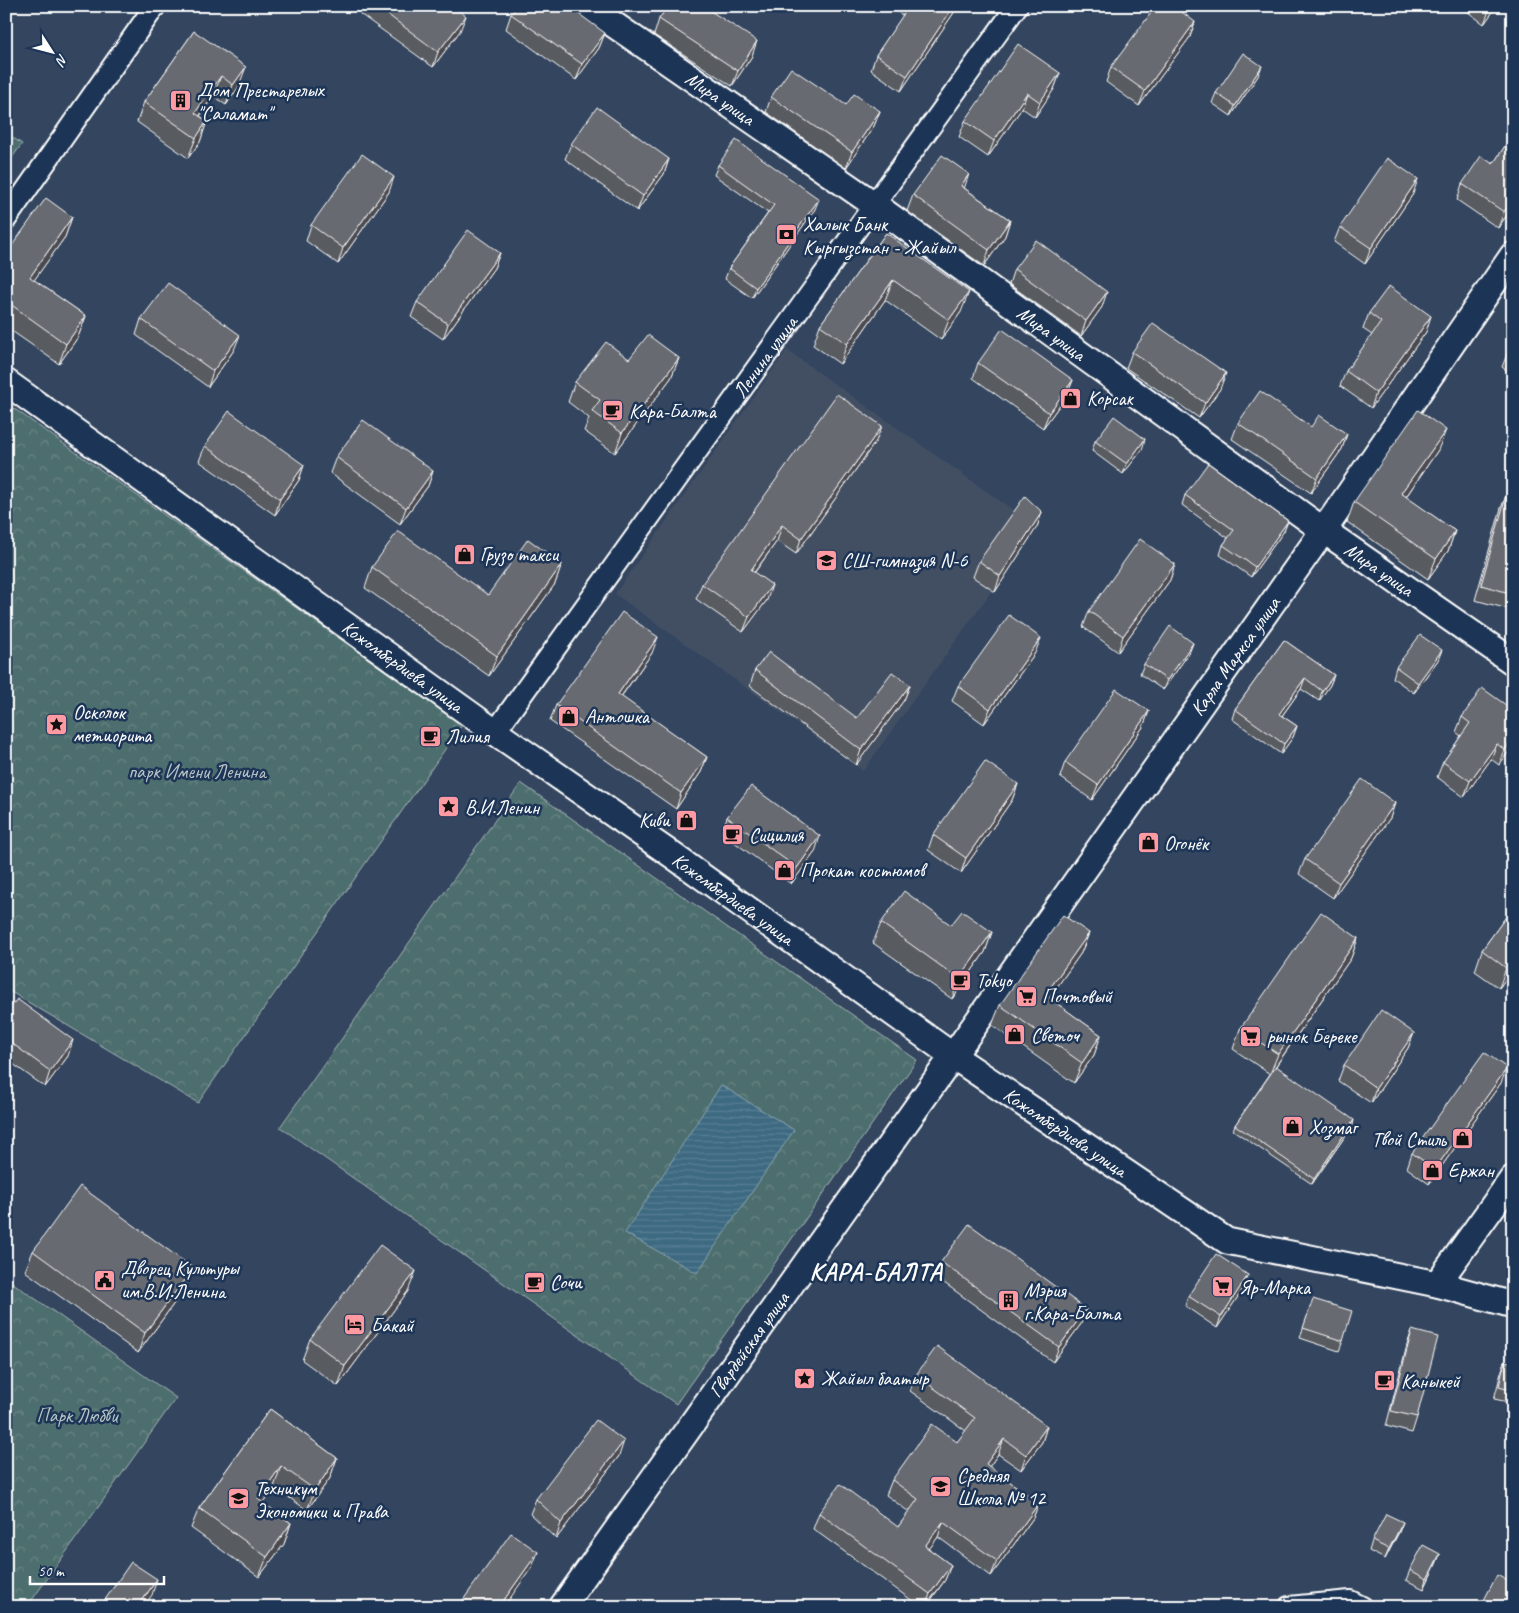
<svg xmlns="http://www.w3.org/2000/svg" width="1519" height="1613" font-family="Caveat,sans-serif">
<style>
.built{fill:#435064}
.park{fill:url(#park-crowns);stroke:#a6b6b6}
.water{fill:url(#water-rules);stroke:#8ba5b3}
.lines{fill:none;stroke-linecap:round;stroke-linejoin:round}
.minor-casing{stroke:#fff;stroke-width:24}
.tertiary-casing{stroke:#fff;stroke-width:29}
.minor{stroke:#1d3557;stroke-width:20}
.tertiary{stroke:#1d3557;stroke-width:25}
.wall{fill:#595b61;stroke:#fff}
.shaded-wall{fill:#484a4f;stroke:#fff}
.building{fill:#676a71;stroke:#fff}
.labels{text-anchor:middle;stroke-width:5;stroke-linejoin:round;paint-order:stroke}
.poi-label{font-size:20px;fill:#fff;stroke:#1d3557;text-anchor:start}
.street-label{font-size:20px;fill:#fff;stroke:#1d3557}
.park-label{font-size:20px;fill:#b8c5c5;stroke:#1d3557}
.district-label{font-size:25px;font-weight:bold;letter-spacing:1px;fill:#fff;stroke:#1d3557}
</style>
<defs>
<pattern id="park-crowns" width="20" height="18" patternUnits="userSpaceOnUse" patternTransform="scale(1.25)"><rect width="20" height="18" fill="#4e6e6e"/><path d="M2 6a3 3 0 1 1 6 0M12 15a3 3 0 1 1 6 0" fill="none" stroke="#698484"/></pattern>
<pattern id="water-rules" width="6" height="5" patternUnits="userSpaceOnUse" patternTransform="scale(1.25)"><rect width="6" height="5" fill="#3d6981"/><path d="M0 2.5h6" fill="none" stroke="#5a8094"/></pattern>
</defs>
<rect width="100%" height="100%" fill="#33455f"/>
<filter id="ink" filterUnits="userSpaceOnUse"><feTurbulence type="fractalNoise" baseFrequency=".02" numOctaves="2"/><feDisplacementMap in="SourceGraphic" scale="10" xChannelSelector="R" yChannelSelector="G"/><feConvolveMatrix kernelMatrix="1 2 1 2 8 2 1 2 1" color-interpolation-filters="sRGB"/></filter>
<g filter="url(#ink)">
<!-- built -->
<path class="built" d="M 787,350 L 1037,527 L 863,771 L 615,594 Z"/>
<!-- park -->
<path class="park" d="M 6,133 L 22,144 L 6,166 Z
M 6,403 L 462,725 L 198,1103 L 6,989 Z
M 521,783 L 917,1060 L 676,1404 L 280,1127 Z
M 6,1278 L 176,1398 L 27,1607 L 6,1607 Z"/>
<!-- water -->
<path class="water" d="M 721,1085 L 794,1130 L 697,1273 L 625,1233 Z"/>
<g class="lines">
<defs>
<g id="minor">
<path d="M 6,219 L 155,6"/>
<path id="s1" d="M 495,732 L 1017,6"/>
<path d="M 1289,1607 L 1350,1601 L 1362,1607"/>
</g>
<g id="tertiary">
<path id="s2" d="M 587,6 L 875,205 L 1323,530 L 1513,662"/>
<path id="s3" d="M 6,382 L 495,732 L 675,857 L 953,1056 L 1227,1241 L 1437,1284 L 1513,1305"/>
<path d="M 1437,1284 L 1513,1178"/>
<path id="s4" d="M 562,1607 L 953,1056 L 1335,514 L 1513,255"/>
</g>
</defs>
<!-- minor casing -->
<use href="#minor" class="minor-casing"/>
<!-- tertiary casing -->
<use href="#tertiary" class="tertiary-casing"/>
<!-- minor -->
<use href="#minor" class="minor"/>
<!-- tertiary -->
<use href="#tertiary" class="tertiary"/>
</g>
<!-- wall -->
<path class="wall" d="M 363,6 L 453,6 L 460,31 L 433,67 L 360,14 Z
M 668,6 L 710,6 L 709,10 L 752,56 L 732,86 L 654,35 L 659,19 Z
M 896,6 L 957,6 L 955,11 L 901,91 L 871,70 L 876,55 L 903,16 L 895,10 Z
M 1460,6 L 1497,6 L 1484,24 Z
M 511,14 L 605,33 L 599,48 L 576,80 L 506,29 Z
M 1195,22 L 1190,37 L 1139,106 L 1106,82 L 1111,67 Z
M 194,31 L 238,88 L 226,105 L 213,96 L 200,116 L 207,121 L 200,142 L 188,158 L 137,122 L 144,102 Z
M 1060,73 L 1054,89 L 1035,117 L 1022,108 L 988,157 L 959,137 L 965,121 Z
M 1258,76 L 1231,116 L 1212,103 L 1216,93 Z
M 771,97 L 846,105 L 880,111 L 874,126 L 846,168 L 766,112 Z
M 1513,134 L 1513,206 L 1498,228 L 1457,200 L 1462,184 L 1493,164 Z
M 571,144 L 669,159 L 664,174 L 637,211 L 565,159 Z
M 718,165 L 815,209 L 752,298 L 725,279 L 729,268 L 768,213 L 714,175 Z
M 964,188 L 1010,220 L 1005,236 L 984,266 L 907,211 L 913,195 Z
M 389,192 L 338,264 L 306,241 L 311,225 Z
M 1413,194 L 1365,264 L 1334,242 L 1340,227 Z
M 72,217 L 65,237 L 34,280 L 86,316 L 78,337 L 59,364 L 6,327 L 6,254 Z
M 886,233 L 961,312 L 941,340 L 885,300 L 840,364 L 813,345 L 820,325 Z
M 500,253 L 494,268 L 443,339 L 411,317 L 417,302 Z
M 1014,269 L 1102,307 L 1081,336 L 1009,284 Z
M 1369,313 L 1426,332 L 1371,408 L 1340,386 L 1346,371 L 1372,335 L 1363,329 Z
M 141,319 L 234,350 L 208,387 L 136,335 Z
M 1513,345 L 1513,375 L 1502,367 L 1508,352 Z
M 1132,352 L 1220,389 L 1199,418 L 1126,368 Z
M 679,358 L 671,378 L 615,453 L 584,431 L 589,418 L 568,402 L 575,382 L 629,359 Z
M 978,363 L 1073,380 L 1067,395 L 1043,428 L 973,378 Z
M 1238,423 L 1311,427 L 1347,434 L 1342,449 L 1311,493 L 1232,439 Z
M 876,441 L 796,554 L 777,541 L 755,572 L 767,600 L 743,632 L 696,599 L 702,584 Z
M 1095,441 L 1142,450 L 1123,474 L 1092,451 Z
M 205,446 L 304,465 L 299,480 L 275,515 L 199,461 Z
M 1438,450 L 1406,497 L 1455,531 L 1448,551 L 1428,579 L 1347,522 L 1354,502 Z
M 336,457 L 433,471 L 428,486 L 400,524 L 330,473 Z
M 1507,493 L 1513,494 L 1513,607 L 1512,610 L 1475,600 L 1501,508 Z
M 1185,495 L 1288,521 L 1284,531 L 1251,577 L 1220,555 L 1223,545 L 1228,538 L 1182,505 Z
M 1042,512 L 1037,527 L 995,592 L 973,577 L 979,561 Z
M 562,564 L 555,584 L 489,676 L 365,588 L 372,567 L 488,595 Z
M 1175,564 L 1170,580 L 1118,652 L 1083,627 L 1089,611 Z
M 1284,640 L 1334,675 L 1330,685 L 1319,701 L 1301,689 L 1282,716 L 1297,726 L 1293,737 L 1281,754 L 1232,719 L 1235,709 Z
M 1193,643 L 1189,653 L 1163,690 L 1140,674 L 1144,664 Z
M 652,653 L 621,697 L 707,757 L 701,772 L 676,809 L 550,721 L 556,705 Z
M 1035,653 L 984,724 L 952,701 L 958,686 Z
M 1438,660 L 1414,693 L 1393,678 L 1396,667 Z
M 755,670 L 857,718 L 910,685 L 904,700 L 856,765 L 750,686 Z
M 1513,710 L 1513,746 L 1499,765 L 1491,759 L 1464,797 L 1437,777 L 1443,762 L 1461,736 L 1456,732 L 1462,717 Z
M 1149,711 L 1143,727 L 1092,800 L 1060,777 L 1065,762 Z
M 1018,784 L 1012,800 L 961,873 L 928,850 L 933,835 Z
M 1395,803 L 1390,818 L 1333,898 L 1299,874 L 1305,859 Z
M 727,817 L 815,852 L 791,884 L 722,833 Z
M 1513,907 L 1513,969 L 1499,988 L 1475,971 L 1482,950 Z
M 881,923 L 951,925 L 992,932 L 985,952 L 952,999 L 873,943 Z
M 1089,933 L 1081,953 L 1049,998 L 1101,1035 L 1094,1055 L 1074,1083 L 992,1025 L 1000,1005 Z
M 1358,938 L 1351,958 L 1276,1066 L 1353,1125 L 1312,1184 L 1233,1130 L 1235,1125 L 1270,1074 L 1233,1049 L 1240,1029 Z
M 6,1013 L 68,1056 L 45,1087 L 6,1059 Z
M 1414,1033 L 1408,1048 L 1371,1103 L 1338,1081 L 1344,1065 Z
M 1501,1083 L 1429,1184 L 1407,1168 L 1412,1153 Z
M 33,1251 L 185,1288 L 138,1353 L 25,1271 Z
M 941,1262 L 1081,1324 L 1053,1362 L 936,1277 Z
M 1245,1286 L 1217,1328 L 1185,1306 L 1188,1296 Z
M 408,1291 L 338,1386 L 302,1360 L 310,1339 Z
M 1313,1299 L 1343,1341 L 1339,1351 L 1300,1338 Z
M 1412,1330 L 1417,1417 L 1412,1433 L 1386,1426 L 1407,1345 Z
M 1505,1361 L 1513,1363 L 1513,1403 L 1494,1399 L 1501,1373 Z
M 916,1375 L 1047,1426 L 1042,1442 L 1021,1470 L 998,1454 L 989,1467 L 1039,1503 L 1033,1518 L 991,1576 L 938,1537 L 929,1549 L 951,1565 L 945,1580 L 926,1607 L 921,1607 L 813,1529 L 819,1513 L 898,1527 L 909,1512 L 886,1495 L 892,1480 L 957,1442 L 966,1431 L 910,1391 Z
M 270,1409 L 337,1458 L 330,1478 L 307,1510 L 274,1487 L 262,1503 L 291,1523 L 284,1544 L 259,1577 L 191,1528 L 199,1508 Z
M 619,1456 L 556,1539 L 530,1514 L 536,1499 Z
M 1403,1522 L 1399,1532 L 1385,1559 L 1369,1551 L 1372,1541 Z
M 1440,1554 L 1436,1564 L 1424,1589 L 1406,1580 L 1410,1570 Z
M 1513,1584 L 1513,1598 L 1509,1607 L 1482,1607 L 1484,1600 Z"/>
<!-- shaded-wall -->
<path class="shaded-wall" d="M 707,6 L 710,6 L 709,10 L 700,23 Z
M 954,6 L 957,6 L 955,11 L 901,91 L 907,76 Z
M 1491,6 L 1497,6 L 1484,24 L 1490,8 Z
M 466,16 L 460,31 L 433,67 L 438,52 Z
M 1195,22 L 1190,37 L 1139,106 L 1145,91 Z
M 605,33 L 599,48 L 576,80 L 582,64 Z
M 757,41 L 752,56 L 732,86 L 738,71 Z
M 1262,66 L 1258,76 L 1231,116 L 1235,106 Z
M 246,67 L 238,88 L 226,105 L 233,85 Z
M 1060,73 L 1054,89 L 1035,117 L 1040,102 Z
M 221,76 L 213,96 L 188,133 L 195,113 Z
M 1027,93 L 1022,108 L 988,157 L 994,141 Z
M 880,111 L 874,126 L 846,168 L 852,152 Z
M 207,121 L 200,142 L 188,158 L 196,138 Z
M 669,159 L 664,174 L 637,211 L 643,196 Z
M 969,174 L 964,189 L 961,186 Z
M 394,177 L 389,192 L 338,264 L 343,248 Z
M 1418,179 L 1413,194 L 1365,264 L 1371,248 Z
M 819,199 L 815,209 L 752,298 L 756,288 Z
M 1513,199 L 1513,206 L 1498,228 L 1504,212 Z
M 72,217 L 65,237 L 22,297 L 30,277 Z
M 1010,220 L 1005,236 L 984,266 L 989,250 Z
M 500,253 L 494,268 L 443,339 L 448,324 Z
M 893,280 L 885,300 L 840,364 L 847,344 Z
M 969,292 L 961,312 L 941,340 L 949,320 Z
M 1107,292 L 1102,307 L 1081,336 L 1086,321 Z
M 86,316 L 78,337 L 59,364 L 66,344 Z
M 1431,316 L 1426,332 L 1371,408 L 1376,393 Z
M 240,335 L 234,350 L 208,387 L 213,371 Z
M 679,358 L 671,378 L 615,453 L 622,433 Z
M 1226,373 L 1220,389 L 1199,418 L 1205,403 Z
M 1073,380 L 1067,395 L 1043,428 L 1049,413 Z
M 882,426 L 876,441 L 796,554 L 801,539 Z
M 1446,430 L 1438,450 L 1394,514 L 1401,493 Z
M 1347,434 L 1342,449 L 1311,493 L 1317,478 Z
M 1145,439 L 1142,450 L 1123,474 L 1127,464 Z
M 304,465 L 299,480 L 275,515 L 280,499 Z
M 433,471 L 428,486 L 400,524 L 406,508 Z
M 1042,512 L 1037,527 L 995,592 L 1000,576 Z
M 1288,521 L 1284,531 L 1251,577 L 1255,567 Z
M 782,525 L 777,541 L 745,585 L 751,570 Z
M 1455,531 L 1448,551 L 1428,579 L 1436,559 Z
M 562,564 L 555,584 L 489,676 L 497,656 Z
M 1175,564 L 1170,580 L 1118,652 L 1123,636 Z
M 772,585 L 767,600 L 743,632 L 749,617 Z
M 658,637 L 652,653 L 612,709 L 618,694 Z
M 1041,638 L 1035,653 L 984,724 L 990,709 Z
M 1193,643 L 1189,653 L 1163,690 L 1167,680 Z
M 1442,650 L 1438,660 L 1414,693 L 1418,683 Z
M 1334,675 L 1330,685 L 1319,701 L 1322,691 Z
M 1305,678 L 1301,689 L 1276,724 L 1279,714 Z
M 910,685 L 904,700 L 856,765 L 861,750 Z
M 1149,711 L 1143,727 L 1092,800 L 1098,785 Z
M 1297,726 L 1293,737 L 1281,754 L 1284,744 Z
M 1513,738 L 1513,746 L 1499,765 L 1505,750 Z
M 1497,744 L 1491,759 L 1464,797 L 1470,781 Z
M 707,757 L 701,772 L 676,809 L 681,793 Z
M 1018,784 L 1012,800 L 961,873 L 966,858 Z
M 1395,803 L 1390,818 L 1333,898 L 1339,883 Z
M 820,836 L 815,852 L 791,884 L 797,868 Z
M 992,932 L 985,952 L 952,999 L 959,979 Z
M 1089,933 L 1081,953 L 1037,1015 L 1045,995 Z
M 1358,938 L 1351,958 L 1270,1074 L 1278,1054 Z
M 1513,959 L 1513,969 L 1499,988 L 1506,968 Z
M 1414,1033 L 1408,1048 L 1371,1103 L 1376,1088 Z
M 1101,1035 L 1094,1055 L 1074,1083 L 1082,1063 Z
M 73,1040 L 68,1056 L 45,1087 L 50,1071 Z
M 1507,1068 L 1501,1083 L 1429,1184 L 1435,1169 Z
M 1354,1120 L 1353,1125 L 1312,1184 L 1314,1179 Z
M 193,1268 L 185,1288 L 138,1353 L 145,1333 Z
M 416,1271 L 408,1291 L 338,1386 L 345,1366 Z
M 1248,1275 L 1245,1286 L 1217,1328 L 1221,1317 Z
M 1086,1309 L 1081,1324 L 1053,1362 L 1059,1347 Z
M 1047,1426 L 1042,1442 L 1021,1470 L 1026,1455 Z
M 1004,1439 L 998,1454 L 980,1480 L 986,1464 Z
M 624,1441 L 619,1456 L 556,1539 L 561,1523 Z
M 337,1458 L 330,1478 L 307,1510 L 315,1490 Z
M 281,1466 L 274,1487 L 250,1520 L 258,1499 Z
M 1039,1503 L 1033,1518 L 991,1576 L 997,1561 Z
M 943,1522 L 938,1537 L 920,1562 L 925,1546 Z
M 1403,1522 L 1399,1532 L 1385,1559 L 1389,1549 Z
M 291,1523 L 284,1544 L 259,1577 L 267,1557 Z
M 538,1552 L 532,1567 L 504,1607 L 499,1607 Z
M 1440,1554 L 1436,1564 L 1424,1589 L 1427,1579 Z
M 951,1565 L 945,1580 L 925,1607 L 930,1594 Z
M 157,1579 L 152,1595 L 143,1607 L 138,1607 Z
M 1513,1596 L 1513,1598 L 1509,1607 L 1507,1607 Z"/>
<!-- building -->
<path class="building" d="M 376,6 L 453,6 L 466,16 L 438,52 Z
M 517,6 L 568,6 L 605,33 L 582,64 L 511,14 Z
M 668,6 L 707,6 L 706,8 L 757,41 L 738,71 L 659,19 Z
M 909,6 L 954,6 L 907,76 L 876,55 Z
M 1156,6 L 1174,6 L 1195,22 L 1145,91 L 1111,67 Z
M 194,31 L 246,67 L 233,85 L 221,76 L 195,113 L 207,121 L 196,138 L 144,102 Z
M 1018,44 L 1060,73 L 1040,102 L 1027,93 L 994,141 L 965,121 Z
M 1243,53 L 1262,66 L 1235,106 L 1216,93 Z
M 791,68 L 846,105 L 854,94 L 880,111 L 852,152 L 771,97 Z
M 597,107 L 669,159 L 643,196 L 571,144 Z
M 1513,134 L 1513,199 L 1504,212 L 1462,184 L 1481,156 L 1493,164 Z
M 736,140 L 819,199 L 756,288 L 729,268 L 774,205 L 718,165 Z
M 362,154 L 394,177 L 343,248 L 311,225 Z
M 942,155 L 969,174 L 961,186 L 1010,220 L 989,250 L 913,195 Z
M 1387,158 L 1418,179 L 1371,248 L 1340,227 Z
M 46,198 L 72,217 L 30,277 L 86,316 L 66,344 L 6,301 L 6,254 Z
M 468,230 L 500,253 L 448,324 L 417,302 Z
M 886,233 L 969,292 L 949,320 L 893,280 L 847,344 L 820,325 Z
M 1036,240 L 1107,292 L 1086,321 L 1014,269 Z
M 168,283 L 240,335 L 213,371 L 141,319 Z
M 1389,286 L 1431,316 L 1376,393 L 1346,371 L 1381,322 L 1369,313 Z
M 1153,323 L 1226,373 L 1205,403 L 1132,352 Z
M 1002,329 L 1073,380 L 1049,413 L 978,363 Z
M 648,335 L 679,358 L 622,433 L 592,411 L 600,400 L 575,382 L 606,342 L 629,359 Z
M 1513,345 L 1513,355 L 1508,352 Z
M 1260,391 L 1311,427 L 1319,415 L 1347,434 L 1317,478 L 1238,423 Z
M 837,394 L 882,426 L 801,539 L 782,525 L 751,570 L 772,585 L 749,617 L 702,584 Z
M 1418,410 L 1446,430 L 1401,493 L 1455,531 L 1436,559 L 1354,502 Z
M 229,411 L 304,465 L 280,499 L 205,446 Z
M 1114,416 L 1145,439 L 1127,464 L 1095,441 Z
M 363,420 L 433,471 L 406,508 L 336,457 Z
M 1208,463 L 1288,521 L 1255,567 L 1223,545 L 1234,530 L 1185,495 Z
M 1507,493 L 1513,494 L 1513,594 L 1481,585 Z
M 1025,496 L 1042,512 L 1000,576 L 979,561 Z
M 398,531 L 488,595 L 528,539 L 562,564 L 497,656 L 372,567 Z
M 1140,539 L 1175,564 L 1123,636 L 1089,611 Z
M 622,612 L 658,637 L 618,694 L 707,757 L 681,793 L 556,705 Z
M 1009,615 L 1041,638 L 990,709 L 958,686 Z
M 1170,626 L 1193,643 L 1167,680 L 1144,664 Z
M 1420,635 L 1442,650 L 1418,683 L 1396,667 Z
M 1284,640 L 1334,675 L 1322,691 L 1305,678 L 1279,714 L 1297,726 L 1284,744 L 1235,709 Z
M 769,652 L 857,718 L 892,672 L 910,685 L 861,750 L 755,670 Z
M 1482,688 L 1513,710 L 1513,738 L 1505,750 L 1497,744 L 1470,781 L 1443,762 L 1470,723 L 1462,717 Z
M 1116,689 L 1149,711 L 1098,785 L 1065,762 Z
M 985,761 L 1018,784 L 966,858 L 933,835 Z
M 1362,779 L 1395,803 L 1339,883 L 1305,859 Z
M 751,786 L 820,836 L 797,868 L 727,817 Z
M 904,891 L 951,925 L 962,911 L 992,932 L 959,979 L 881,923 Z
M 1513,907 L 1513,959 L 1506,968 L 1482,950 Z
M 1321,912 L 1358,938 L 1278,1054 L 1240,1029 Z
M 1063,915 L 1089,933 L 1045,995 L 1101,1035 L 1082,1063 L 1000,1005 Z
M 17,999 L 73,1040 L 50,1071 L 6,1039 L 6,1013 Z
M 1381,1010 L 1414,1033 L 1376,1088 L 1344,1065 Z
M 1484,1052 L 1507,1068 L 1435,1169 L 1412,1153 Z
M 1276,1066 L 1354,1120 L 1314,1179 L 1235,1125 Z
M 80,1186 L 193,1268 L 145,1333 L 33,1251 Z
M 969,1224 L 1086,1309 L 1059,1347 L 941,1262 Z
M 380,1245 L 416,1271 L 345,1366 L 310,1339 Z
M 1216,1254 L 1248,1275 L 1221,1317 L 1188,1296 Z
M 1313,1299 L 1352,1311 L 1343,1341 L 1303,1328 Z
M 1412,1330 L 1438,1337 L 1417,1417 L 1391,1411 Z
M 937,1346 L 1047,1426 L 1026,1455 L 1004,1439 L 986,1464 L 1039,1503 L 997,1561 L 943,1522 L 925,1546 L 951,1565 L 930,1594 L 819,1513 L 840,1484 L 898,1527 L 918,1499 L 892,1480 L 932,1424 L 957,1442 L 975,1418 L 916,1375 Z
M 1505,1361 L 1513,1363 L 1513,1390 L 1499,1386 Z
M 270,1409 L 337,1458 L 315,1490 L 281,1466 L 258,1499 L 291,1523 L 267,1557 L 199,1508 Z
M 596,1420 L 624,1441 L 561,1523 L 536,1499 Z
M 1386,1514 L 1403,1522 L 1389,1549 L 1372,1541 Z
M 511,1533 L 538,1552 L 499,1607 L 458,1607 Z
M 1423,1545 L 1440,1554 L 1427,1579 L 1410,1570 Z
M 131,1562 L 157,1579 L 138,1607 L 100,1607 Z
M 1497,1575 L 1513,1584 L 1513,1596 L 1507,1607 L 1497,1607 L 1484,1600 Z"/>
</g>
<!-- icons -->
<defs>
<symbol id="building-square" viewBox="-11 -11 22 22"><rect x="-9" y="-9" width="18" height="18" rx="4" fill="#ff9aa2" stroke="#1d3557"/><path d="M-4-6H4V6H1V3H-1V6H-4ZM-2.5-4.3h1.7v1.8h-1.7ZM.8-4.3h1.7v1.8H.8ZM-2.5-1h1.7V.8h-1.7ZM.8-1h1.7V.8H.8Z" fill="#111"/></symbol>
<symbol id="bank-square" viewBox="-11 -11 22 22"><rect x="-9" y="-9" width="18" height="18" rx="4" fill="#ff9aa2" stroke="#1d3557"/><path d="M-6-4H6V4H-6ZM0-2.3a2.3 2.3 0 1 0 0 4.6a2.3 2.3 0 1 0 0-4.6Z" fill="#111"/></symbol>
<symbol id="shop-square" viewBox="-11 -11 22 22"><rect x="-9" y="-9" width="18" height="18" rx="4" fill="#ff9aa2" stroke="#1d3557"/><path d="M-5-2.5h2.3a2.7 3.5 0 0 1 5.4 0H5L5.5 6h-11ZM-1.5-2.5h3a1.5 2.3 0 0 0-3 0Z" fill="#111"/></symbol>
<symbol id="cafe-square" viewBox="-11 -11 22 22"><rect x="-9" y="-9" width="18" height="18" rx="4" fill="#ff9aa2" stroke="#1d3557"/><path d="M-5.5-4.5H6V0H3Q3 3.5 0 3.5H-2.5Q-5.5 3.5-5.5 0ZM3-3.2v2h1.7v-2ZM-6 4.5H4V6H-6Z" fill="#111"/></symbol>
<symbol id="school-square" viewBox="-11 -11 22 22"><rect x="-9" y="-9" width="18" height="18" rx="4" fill="#ff9aa2" stroke="#1d3557"/><path d="M0-5L7-2L0 1L-7-2ZM-4 1L0 2.5L4 1V4Q0 6-4 4Z" fill="#111"/></symbol>
<symbol id="sight-square" viewBox="-11 -11 22 22"><rect x="-9" y="-9" width="18" height="18" rx="4" fill="#ff9aa2" stroke="#1d3557"/><path d="M0-6L1.8-2.2L6-1.7L2.9 1.2L3.7 5.4L0 3.3L-3.7 5.4L-2.9 1.2L-6-1.7L-1.8-2.2Z" fill="#111"/></symbol>
<symbol id="supermarket-square" viewBox="-11 -11 22 22"><rect x="-9" y="-9" width="18" height="18" rx="4" fill="#ff9aa2" stroke="#1d3557"/><path d="M-6-5.5h2.5l.6 2H6L4.5 2H-2.5L-4.4-4H-6ZM-1.5 3.2a1.3 1.3 0 1 0 .1 0ZM3 3.2a1.3 1.3 0 1 0 .1 0Z" fill="#111"/></symbol>
<symbol id="civic-square" viewBox="-11 -11 22 22"><rect x="-9" y="-9" width="18" height="18" rx="4" fill="#ff9aa2" stroke="#1d3557"/><path d="M-.6-6.5H3V-4.5H.6V-3L4-1V1h2V6H-6V1h2V-1L-.6-3ZM-1.2 2.5V6h2.4V2.5Z" fill="#111"/></symbol>
<symbol id="hotel-square" viewBox="-11 -11 22 22"><rect x="-9" y="-9" width="18" height="18" rx="4" fill="#ff9aa2" stroke="#1d3557"/><path d="M-6-4.5h1.5V1H6V5H4.5V3h-9V5H-6ZM-4 0a1.8 1.8 0 1 1 3.6 0ZM.5 0V-2.5h3Q6-2.5 6 0Z" fill="#111"/></symbol>
</defs>
<g fill-rule="evenodd">
<use href="#building-square" x="168" y="88" width="25" height="25"/>
<use href="#bank-square" x="774" y="222" width="25" height="25"/>
<use href="#shop-square" x="1058" y="386" width="25" height="25"/>
<use href="#cafe-square" x="600" y="398" width="25" height="25"/>
<use href="#shop-square" x="452" y="542" width="25" height="25"/>
<use href="#school-square" x="814" y="548" width="25" height="25"/>
<use href="#shop-square" x="556" y="704" width="25" height="25"/>
<use href="#sight-square" x="44" y="712" width="25" height="25"/>
<use href="#cafe-square" x="418" y="724" width="25" height="25"/>
<use href="#sight-square" x="436" y="794" width="25" height="25"/>
<use href="#shop-square" x="674" y="808" width="25" height="25"/>
<use href="#cafe-square" x="720" y="822" width="25" height="25"/>
<use href="#shop-square" x="1136" y="830" width="25" height="25"/>
<use href="#shop-square" x="772" y="858" width="25" height="25"/>
<use href="#cafe-square" x="948" y="968" width="25" height="25"/>
<use href="#supermarket-square" x="1014" y="984" width="25" height="25"/>
<use href="#shop-square" x="1002" y="1022" width="25" height="25"/>
<use href="#supermarket-square" x="1238" y="1024" width="25" height="25"/>
<use href="#shop-square" x="1280" y="1114" width="25" height="25"/>
<use href="#shop-square" x="1450" y="1126" width="25" height="25"/>
<use href="#shop-square" x="1420" y="1158" width="25" height="25"/>
<use href="#civic-square" x="92" y="1268" width="25" height="25"/>
<use href="#cafe-square" x="522" y="1270" width="25" height="25"/>
<use href="#supermarket-square" x="1210" y="1274" width="25" height="25"/>
<use href="#building-square" x="996" y="1288" width="25" height="25"/>
<use href="#hotel-square" x="342" y="1312" width="25" height="25"/>
<use href="#sight-square" x="792" y="1366" width="25" height="25"/>
<use href="#cafe-square" x="1372" y="1368" width="25" height="25"/>
<use href="#school-square" x="928" y="1474" width="25" height="25"/>
<use href="#school-square" x="226" y="1486" width="25" height="25"/>
</g>
<g class="labels">
<!-- poi labels -->
<g class="poi-label">
<text x="197" y="97">Дом Престарелых<tspan x="197" dy="23">"Саламат"</tspan></text>
<text x="803" y="231">Халык Банк<tspan x="803" dy="23">Кыргызстан - Жайыл</tspan></text>
<text x="1087" y="405">Корсак</text>
<text x="629" y="418">Кара-Балта</text>
<text x="480" y="561">Грузо такси</text>
<text x="842" y="567">СШ-гимназия N-6</text>
<text x="73" y="719">Осколок<tspan x="73" dy="23">метиорита</tspan></text>
<text x="585" y="723">Антошка</text>
<text x="446" y="743">Лилия</text>
<text x="465" y="814">В.И.Ленин</text>
<text x="670" y="827" text-anchor="end">Киви</text>
<text x="749" y="842">Сицилия</text>
<text x="1164" y="850">Огонёк</text>
<text x="800" y="877">Прокат костюмов</text>
<text x="976" y="987">Tokyo</text>
<text x="1042" y="1003">Почтовый</text>
<text x="1031" y="1042">Светоч</text>
<text x="1267" y="1043">рынок Береке</text>
<text x="1309" y="1134">Хозмаг</text>
<text x="1446" y="1146" text-anchor="end">Твой Стиль</text>
<text x="1448" y="1177">Ержан</text>
<text x="121" y="1275">Дворец Культуры<tspan x="121" dy="23">им.В.И.Ленина</tspan></text>
<text x="550" y="1289">Сочи</text>
<text x="1239" y="1294">Яр-Марка</text>
<text x="1024" y="1297">Мэрия<tspan x="1024" dy="23">г.Кара-Балта</tspan></text>
<text x="371" y="1332">Бакай</text>
<text x="821" y="1385">Жайыл баатыр</text>
<text x="1401" y="1388">Каныкей</text>
<text x="957" y="1482">Средняя<tspan x="957" dy="23">Школа № 12</tspan></text>
<text x="255" y="1495">Техникум<tspan x="255" dy="23">Экономики и Права</tspan></text>
</g>
<!-- street labels -->
<g class="street-label">
<text dy="7" stroke="none"><textPath href="#s2" startOffset="162">Мира улица</textPath></text>
<text dy="7" stroke="none"><textPath href="#s2" startOffset="568">Мира улица</textPath></text>
<text dy="7" stroke="none"><textPath href="#s1" startOffset="462">Ленина улица</textPath></text>
<text dy="7" stroke="none"><textPath href="#s2" startOffset="972">Мира улица</textPath></text>
<text dy="7" stroke="none"><textPath href="#s4" startOffset="1165">Карла Маркса улица</textPath></text>
<text dy="7" stroke="none"><textPath href="#s3" startOffset="488">Кожомбердиева улица</textPath></text>
<text dy="7" stroke="none"><textPath href="#s3" startOffset="892">Кожомбердиева улица</textPath></text>
<text dy="7" stroke="none"><textPath href="#s3" startOffset="1298">Кожомбердиева улица</textPath></text>
<text dy="7" stroke="none"><textPath href="#s4" startOffset="322">Гвардейская улица</textPath></text>
</g>
<!-- park labels -->
<g class="park-label">
<text x="197" y="778">парк Имени Ленина</text>
<text x="77" y="1422">Парк Любви</text>
</g>
<!-- district labels -->
<g class="district-label">
<text x="876" y="1280">КАРА-БАЛТА</text>
</g>
</g>
<!-- margin -->
<rect width="1519" height="1613" fill="none" stroke="#1d3557" stroke-width="25"/>
<rect x="12" y="12" width="1494" height="1588" fill="none" stroke="#fff" stroke-width="2" filter="url(#ink)"/>
<!-- north arrow -->
<g transform="translate(52 52) rotate(126)" stroke="#1d3557" stroke-width="4" paint-order="stroke">
<path d="M0-4L9 19L0 12L-9 19Z" fill="#ffffff"/>
<text y="-8" font-size="14" font-weight="bold" text-anchor="middle" fill="#ffffff">N</text>
</g>
<!-- scale -->
<path d="M30 1576v8h134v-8" fill="none" stroke="#ffffff" stroke-width="2.5"/>
<text x="38" y="1576" font-size="15" fill="#ffffff" stroke="#1d3557" stroke-width="4" paint-order="stroke">50 m</text>
</svg>
